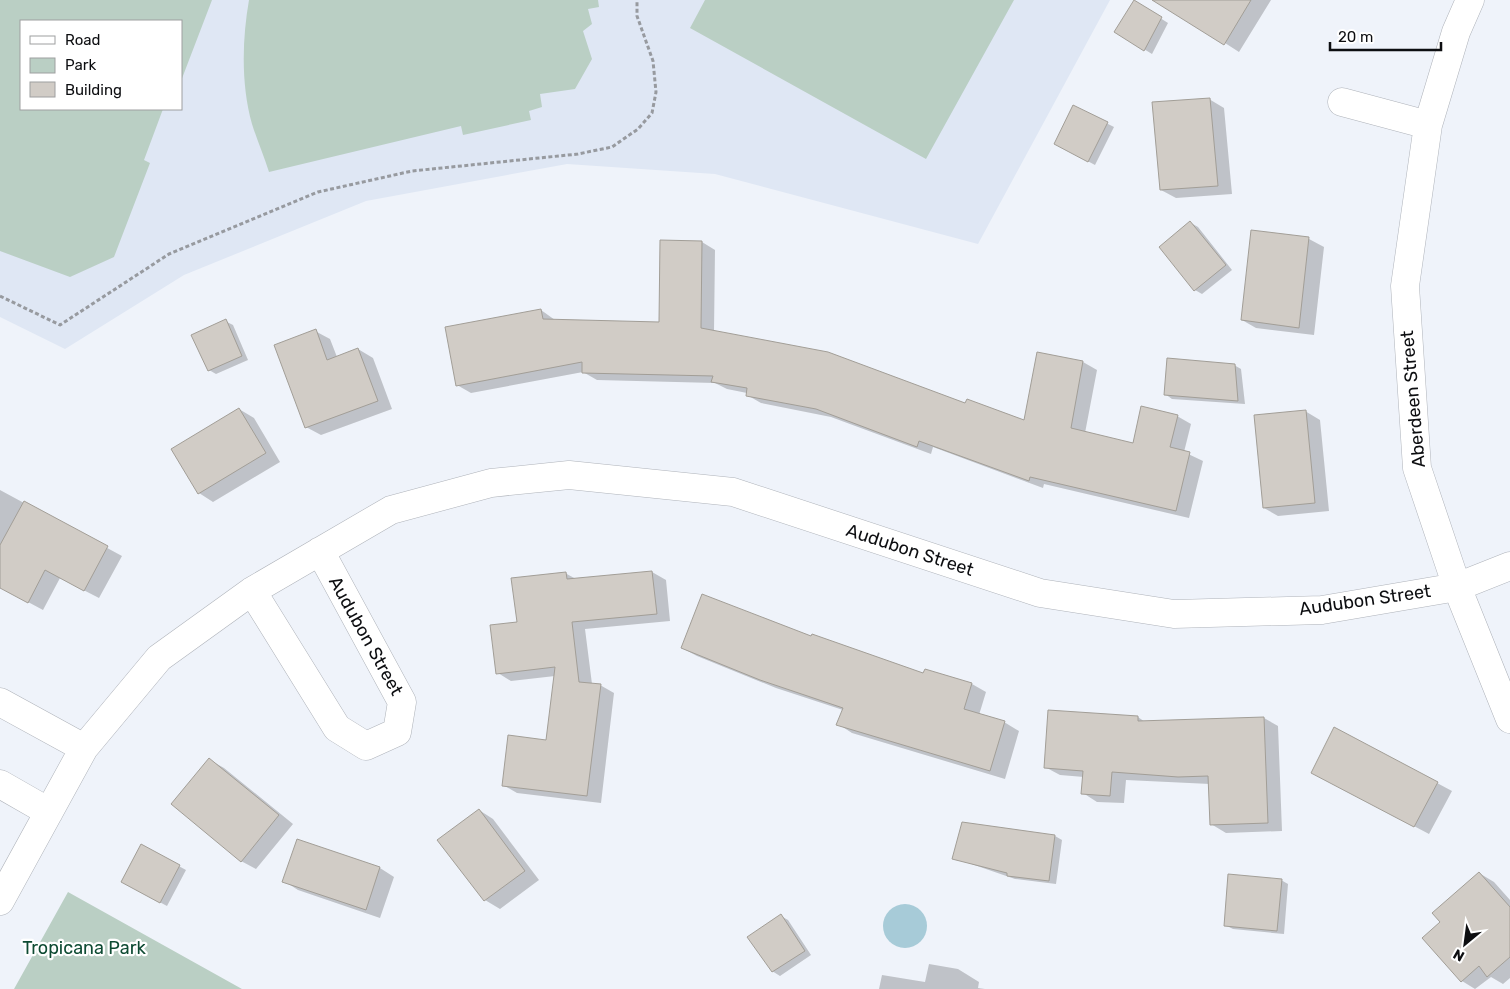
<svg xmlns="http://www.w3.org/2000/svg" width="1510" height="989" font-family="Rubik,sans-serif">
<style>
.built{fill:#dfe7f4;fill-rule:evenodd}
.green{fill:#bacfc4}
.water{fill:#a7cbd8}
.shadow{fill:#0003}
.building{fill:#d1ccc6;stroke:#a29e97}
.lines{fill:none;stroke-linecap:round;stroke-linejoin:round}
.street-casing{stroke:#afb3ba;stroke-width:29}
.path{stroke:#979a9f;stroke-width:3;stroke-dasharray:4 2.5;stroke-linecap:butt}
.street{stroke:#fff;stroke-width:28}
.labels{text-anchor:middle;stroke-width:4.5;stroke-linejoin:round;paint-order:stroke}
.street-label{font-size:18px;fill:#0d0e11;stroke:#fff}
.park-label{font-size:18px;fill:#0e4b33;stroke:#fff}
</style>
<rect width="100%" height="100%" fill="#eff3fa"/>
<!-- built -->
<path class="built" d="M 0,0 L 1110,0 L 978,244 L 715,174 L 567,164 L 366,201 L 184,275 L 65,349 L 0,317 ZM 21,21 L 181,21 L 181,109 L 21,109 Z"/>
<!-- green -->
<path class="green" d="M 0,0 L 212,0 L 181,81 L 181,21 L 21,21 L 21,109 L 163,109 L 144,160 L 150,163 L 114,257 L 70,277 L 0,251 Z
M 249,0 L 598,0 L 599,7 L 588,9 L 592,24 L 583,31 L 592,59 L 575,89 L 540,94 L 542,107 L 529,111 L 531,120 L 463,135 L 461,126 L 269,172 C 264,156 257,140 252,124 C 241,85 242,40 249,0 Z
M 705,0 L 1014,0 L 926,159 L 690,28 Z
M 68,892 L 242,989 L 14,989 Z"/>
<!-- water -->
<path class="water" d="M883 926a22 22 0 1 1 44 0a22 22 0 1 1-44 0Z"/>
<!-- shadow -->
<path class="shadow" d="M 1188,0 L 1271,0 L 1239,52 L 1225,43 Z
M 1135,2 L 1168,23 L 1152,54 L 1116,32 Z
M 1209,99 L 1224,108 L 1232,194 L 1176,198 L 1161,190 Z
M 1074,107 L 1114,127 L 1095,165 L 1063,148 Z
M 1191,223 L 1198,227 L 1232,270 L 1202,294 L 1195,290 L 1161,248 Z
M 1252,232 L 1309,239 L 1324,247 L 1314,335 L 1256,328 L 1242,320 Z
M 702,242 L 715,250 L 714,332 L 1025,421 L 1038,354 L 1083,362 L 1097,370 L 1085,433 L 1133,445 L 1177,416 L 1191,424 L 1184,452 L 1203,461 L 1189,518 L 1044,484 L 1043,488 L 933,447 L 931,454 L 831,417 L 761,403 L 747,395 L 747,393 L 727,389 L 715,383 L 597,380 L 583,372 L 471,393 L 457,385 L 541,310 L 555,320 L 660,323 Z
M 225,321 L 233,325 L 248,360 L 216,374 L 209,370 Z
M 315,331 L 330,339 L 337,357 L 358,349 L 373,358 L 392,409 L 321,435 L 306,427 Z
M 1234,365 L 1241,369 L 1245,404 L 1172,399 L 1165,394 Z
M 239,409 L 254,418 L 280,462 L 213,502 L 199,493 Z
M 1305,411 L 1320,420 L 1329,511 L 1278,516 L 1264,508 Z
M 0,490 L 122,556 L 99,598 L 60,578 L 43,610 L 0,587 Z
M 652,572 L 666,580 L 670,621 L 585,629 L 592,684 L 600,685 L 614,693 L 601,803 L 517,793 L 503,785 L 547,741 L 555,676 L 511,681 L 498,673 L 518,623 L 565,573 L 576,579 Z
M 812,637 L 924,675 L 972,684 L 986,692 L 979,715 L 1004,722 L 1019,731 L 1005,779 L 852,733 L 838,724 L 843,710 L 776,688 L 697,656 L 682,648 Z
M 1138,717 L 1145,722 L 1264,718 L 1278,726 L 1282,831 L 1226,833 L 1211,824 L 1210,784 L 1126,780 L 1124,803 L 1097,802 L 1083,793 L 1084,777 L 1060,775 L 1045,767 Z
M 210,760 L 224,768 L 293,824 L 256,869 L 241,861 Z
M 1327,780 L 1437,783 L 1452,791 L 1429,834 Z
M 479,810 L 493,819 L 539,880 L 500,909 L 485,900 Z
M 1055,836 L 1062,840 L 1056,884 L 1015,879 L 954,858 Z
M 297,841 L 380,868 L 394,877 L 380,918 L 298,890 L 284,881 Z
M 142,846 L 186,870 L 167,906 L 122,882 Z
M 1479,873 L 1494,882 L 1510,900 L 1510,978 L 1503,984 L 1491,977 L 1475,989 L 1462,981 L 1442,922 Z
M 1281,880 L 1288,884 L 1284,934 L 1233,929 L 1225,925 Z
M 781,916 L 788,920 L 811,955 L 780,976 L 772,971 Z
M 929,964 L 958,969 L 979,982 L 978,988 L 985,989 L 879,989 L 882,975 L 925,982 Z"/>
<!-- building -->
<path class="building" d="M 1134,0 L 1162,17 L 1144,51 L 1114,32 Z
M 1152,0 L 1251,0 L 1224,45 Z
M 1210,98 L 1218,186 L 1160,190 L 1152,102 Z
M 1073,105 L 1108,122 L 1088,162 L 1054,144 Z
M 1190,221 L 1226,265 L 1194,291 L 1159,247 Z
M 1251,230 L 1309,237 L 1299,328 L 1241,320 Z
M 660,240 L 702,241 L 701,328 L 828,352 L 965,403 L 967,399 L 1024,420 L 1037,352 L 1083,361 L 1071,428 L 1133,443 L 1141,406 L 1178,415 L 1170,447 L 1190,452 L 1176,511 L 1030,477 L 1029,481 L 919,441 L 917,447 L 816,409 L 746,396 L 747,388 L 711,382 L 713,376 L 582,373 L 582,362 L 456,386 L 445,327 L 541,309 L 543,319 L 659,322 Z
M 226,319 L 242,356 L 208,371 L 191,335 Z
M 316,329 L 327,360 L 358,348 L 378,401 L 305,428 L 274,345 Z
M 1167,358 L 1235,364 L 1238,401 L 1164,395 Z
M 239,408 L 266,453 L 198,494 L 171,449 Z
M 1306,410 L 1315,503 L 1263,508 L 1254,415 Z
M 24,501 L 108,546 L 84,591 L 45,570 L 28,603 L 0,588 L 0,545 Z
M 652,571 L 657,614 L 572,622 L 579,682 L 601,684 L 587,796 L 502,786 L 508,735 L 546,740 L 555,667 L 496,674 L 490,625 L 517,622 L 511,578 L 566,572 L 567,579 Z
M 702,594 L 811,636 L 812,634 L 923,673 L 925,669 L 972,683 L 964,709 L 1005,721 L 990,771 L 836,725 L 843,708 L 760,680 L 681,648 Z
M 1048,710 L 1138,716 L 1138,721 L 1264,717 L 1268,823 L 1210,825 L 1208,776 L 1178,777 L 1112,772 L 1110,796 L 1081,794 L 1083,771 L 1044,768 Z
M 1334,727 L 1438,782 L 1414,827 L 1311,773 Z
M 209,758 L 279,815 L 241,862 L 171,804 Z
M 479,809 L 525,871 L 484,901 L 437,840 Z
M 962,822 L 1055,835 L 1049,881 L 1007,876 L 1007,873 L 952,859 Z
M 297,839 L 380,867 L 366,910 L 282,882 Z
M 141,844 L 180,865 L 160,903 L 121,882 Z
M 1479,872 L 1510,907 L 1510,957 L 1487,977 L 1479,966 L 1461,982 L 1422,938 L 1440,922 L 1432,913 Z
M 1228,874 L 1282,879 L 1277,931 L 1224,926 Z
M 781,914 L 805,951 L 772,972 L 747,937 Z"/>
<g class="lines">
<defs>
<path id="street" d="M 1470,0 L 1456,32 L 1428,125 L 1405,286 L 1417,468 L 1457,587 L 1510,719
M 1342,102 L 1428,125
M 252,591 L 337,728 L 366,746 L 397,732 L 402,702 L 320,551
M 0,702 L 84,748
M 0,784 L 49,812
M 0,901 L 84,748 L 159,658 L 252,591 L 391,510 L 491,483 L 569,475 L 733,492 L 1040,593 L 1174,614 L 1322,610 L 1457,587 L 1510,566"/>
</defs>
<!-- street casing -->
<use href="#street" class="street-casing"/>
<!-- path -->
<path class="path" d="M 0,296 L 60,325 L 169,254 L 318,192 L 412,171 L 578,154 L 612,147 L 638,129 L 652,113 L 656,92 L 653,61 L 637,16 L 637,0"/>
<!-- street -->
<use href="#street" class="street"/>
</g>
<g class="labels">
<!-- street labels -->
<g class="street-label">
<text transform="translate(1413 399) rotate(-95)" y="6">Aberdeen Street</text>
<text transform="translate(910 550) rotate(18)" y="6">Audubon Street</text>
<text transform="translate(1365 600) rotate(-8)" y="6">Audubon Street</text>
<text transform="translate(366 636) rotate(61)" y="6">Audubon Street</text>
</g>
<!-- park labels -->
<g class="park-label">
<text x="84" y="954">Tropicana Park</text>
</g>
</g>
<!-- legend -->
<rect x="20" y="20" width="162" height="90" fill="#ffffff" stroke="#9e9fa0"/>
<rect x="30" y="36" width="25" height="8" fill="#ffffff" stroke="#9e9fa0"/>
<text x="65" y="45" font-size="15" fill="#0d0e11">Road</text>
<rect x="30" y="58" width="25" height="15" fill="#bacfc4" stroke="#9e9fa0"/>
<text x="65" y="70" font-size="15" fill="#0d0e11">Park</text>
<rect x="30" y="82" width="25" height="15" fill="#d1ccc6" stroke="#9e9fa0"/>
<text x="65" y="95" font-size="15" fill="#0d0e11">Building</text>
<!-- north arrow -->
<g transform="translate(1465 944) rotate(209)" stroke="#ffffff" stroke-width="4" paint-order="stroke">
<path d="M0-4L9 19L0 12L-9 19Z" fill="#0d0e11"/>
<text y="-8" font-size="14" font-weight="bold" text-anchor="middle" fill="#0d0e11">N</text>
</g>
<!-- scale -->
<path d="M1330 42v8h111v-8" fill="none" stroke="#0d0e11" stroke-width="2.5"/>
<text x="1338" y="42" font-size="15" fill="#0d0e11" stroke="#ffffff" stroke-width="4" paint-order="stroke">20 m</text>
</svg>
